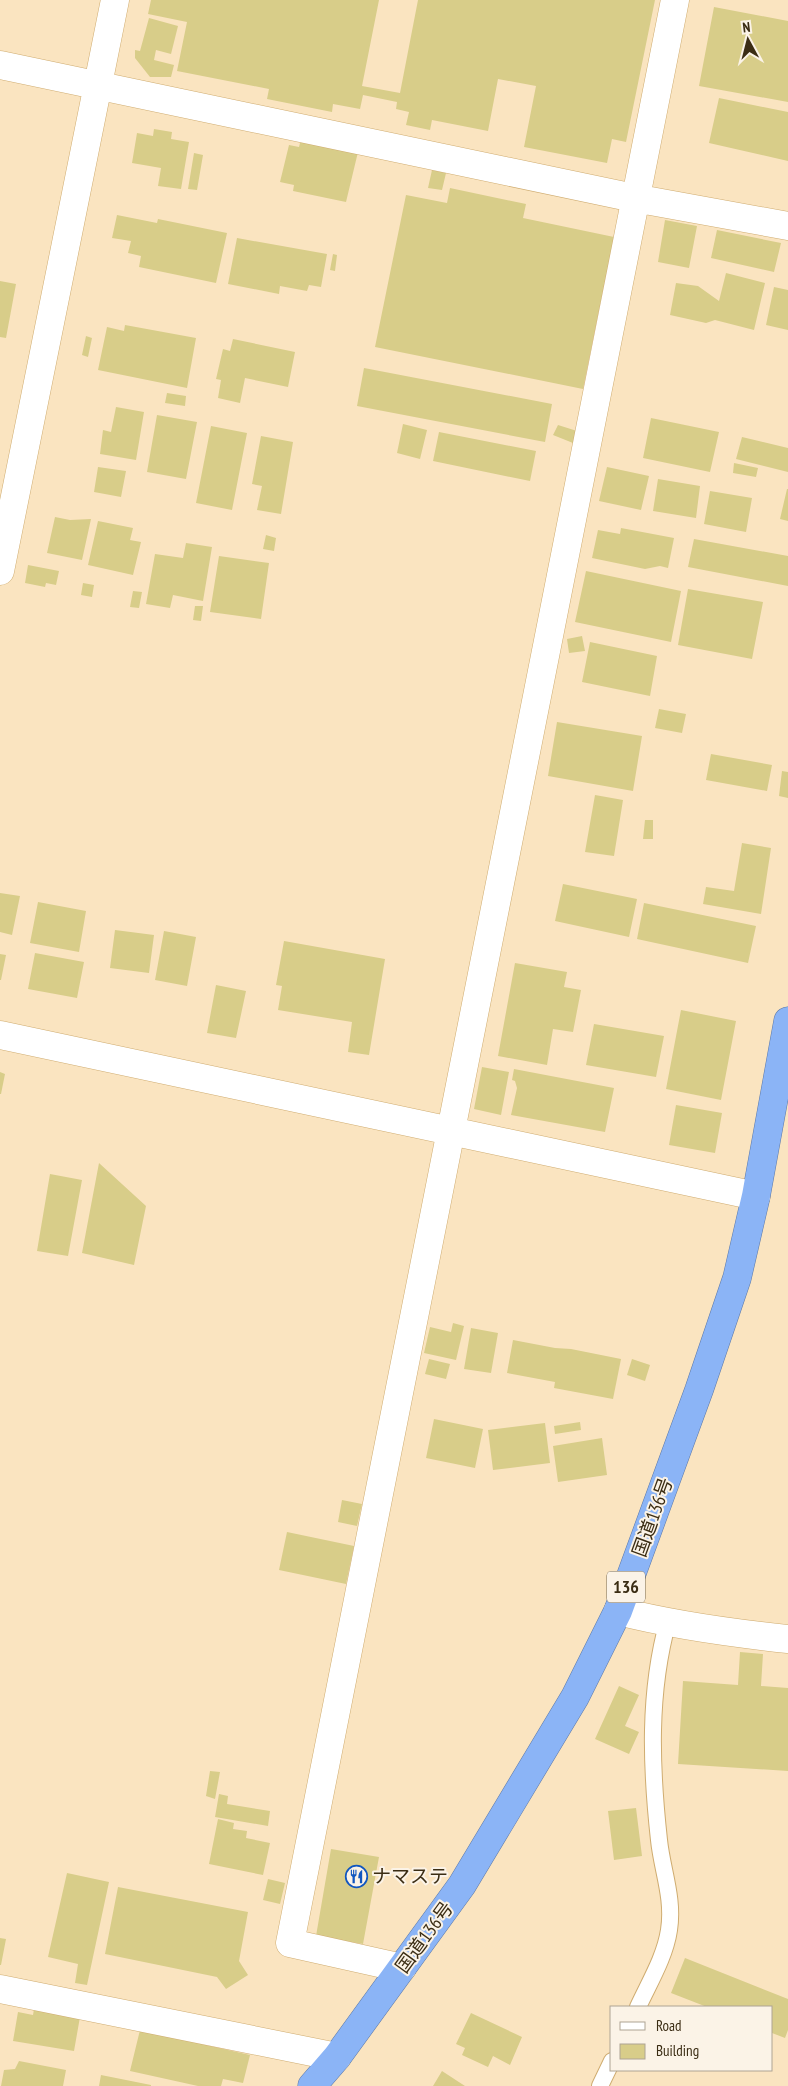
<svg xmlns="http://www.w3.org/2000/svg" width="788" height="2086" font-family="'PT Sans Narrow','Noto Sans JP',sans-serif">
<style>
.building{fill:#d8cd89}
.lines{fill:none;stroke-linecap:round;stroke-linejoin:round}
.service-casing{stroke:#cfac70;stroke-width:18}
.minor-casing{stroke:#cfac70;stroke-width:29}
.trunk-casing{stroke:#5c78a6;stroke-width:29}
.service{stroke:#fff;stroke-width:16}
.minor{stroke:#fff;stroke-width:28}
.trunk{stroke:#8bb4f6;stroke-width:28}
.labels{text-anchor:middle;stroke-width:4;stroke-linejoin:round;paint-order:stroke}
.shield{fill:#fbf3e7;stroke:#756853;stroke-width:1}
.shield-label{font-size:18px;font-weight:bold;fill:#3b2d14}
.street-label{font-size:19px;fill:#3b2d14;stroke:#fbf3e7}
.poi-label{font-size:19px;fill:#3b2d14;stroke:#fbf3e7;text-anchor:start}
</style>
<rect width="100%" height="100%" fill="#fae4c0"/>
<!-- building -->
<path class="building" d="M 151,0 L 379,0 L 362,86 L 400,93 L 418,0 L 655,0 L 626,142 L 612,139 L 607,163 L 524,147 L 536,86 L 498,79 L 488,131 L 432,120 L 430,130 L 406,125 L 409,112 L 396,109 L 397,102 L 363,95 L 360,109 L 333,104 L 332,112 L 267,99 L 269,89 L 177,71 L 187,22 L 148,14 Z
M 714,7 L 788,21 L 788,102 L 699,86 Z
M 149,18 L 178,26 L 171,54 L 156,50 L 154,60 L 174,65 L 171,77 L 150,77 L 135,58 L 135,50 L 140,51 Z
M 719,98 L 788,112 L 788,161 L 709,143 Z
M 154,129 L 172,132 L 171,139 L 189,142 L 181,189 L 158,186 L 161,168 L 132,163 L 137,133 L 153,136 Z
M 301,139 L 358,152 L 346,202 L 293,191 L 294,185 L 280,182 L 289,145 L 299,147 Z
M 194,153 L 203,155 L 197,190 L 188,189 Z
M 432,170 L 446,173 L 442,190 L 428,188 Z
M 450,188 L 526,204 L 523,218 L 614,237 L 583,389 L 375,347 L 406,195 L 447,203 Z
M 117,215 L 157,223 L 158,219 L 227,233 L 216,283 L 139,267 L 141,256 L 128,253 L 131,241 L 112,238 Z
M 665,220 L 697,226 L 689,268 L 658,262 Z
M 717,230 L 781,243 L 774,272 L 711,258 Z
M 237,238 L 327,254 L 321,287 L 309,285 L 307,291 L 280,286 L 279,294 L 228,284 Z
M 333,254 L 337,255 L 335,271 L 330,270 Z
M 726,273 L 765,283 L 754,330 L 715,320 L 706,323 L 670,315 L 676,283 L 698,286 L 719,301 Z
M 0,281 L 16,284 L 6,338 L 0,337 Z
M 774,287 L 788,290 L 788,330 L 766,325 Z
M 125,325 L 196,338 L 187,388 L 98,370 L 107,327 L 124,331 Z
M 86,336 L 92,338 L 88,357 L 82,355 Z
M 233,339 L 295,352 L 288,387 L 245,378 L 240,403 L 218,398 L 221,380 L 216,379 L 223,349 L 230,351 Z
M 364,368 L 552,404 L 545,442 L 357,406 Z
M 167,393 L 186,396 L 185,406 L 165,403 Z
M 116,407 L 144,412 L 136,460 L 100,454 L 103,430 L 111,432 Z
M 157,415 L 197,422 L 186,479 L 147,472 Z
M 651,418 L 719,432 L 710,472 L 643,458 Z
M 403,424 L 427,430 L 420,459 L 397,453 Z
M 558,425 L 577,431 L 573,443 L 553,435 Z
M 211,426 L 247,433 L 232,510 L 196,503 Z
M 439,432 L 536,451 L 530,481 L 433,461 Z
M 261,436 L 293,442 L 281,514 L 257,510 L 262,486 L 252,484 Z
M 742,437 L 788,448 L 788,472 L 736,459 Z
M 734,463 L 758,468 L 756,477 L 733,473 Z
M 98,467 L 126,471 L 121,497 L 94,492 Z
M 607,467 L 649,476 L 641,510 L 599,501 Z
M 658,479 L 700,486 L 696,518 L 653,511 Z
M 787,489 L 788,489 L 788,521 L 780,519 Z
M 710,491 L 752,498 L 746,532 L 704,524 Z
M 55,517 L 70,520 L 91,519 L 82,560 L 47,553 Z
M 98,521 L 133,528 L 130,540 L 141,542 L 133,575 L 88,565 Z
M 621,528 L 674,538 L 668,568 L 660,566 L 645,569 L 592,558 L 598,530 L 620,534 Z
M 266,535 L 276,538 L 274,551 L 263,549 Z
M 694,539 L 788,556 L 788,586 L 688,567 Z
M 186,543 L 212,547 L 203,601 L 173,595 L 170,608 L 146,604 L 155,554 L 183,558 Z
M 219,556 L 269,563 L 261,619 L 210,612 Z
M 28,565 L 59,571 L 56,585 L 46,583 L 45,587 L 25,583 Z
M 586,571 L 681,591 L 671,642 L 575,622 Z
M 83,583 L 94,585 L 92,597 L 81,595 Z
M 688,589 L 763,602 L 752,659 L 678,645 Z
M 133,591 L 142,592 L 139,608 L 130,607 Z
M 195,606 L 203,606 L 201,621 L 193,620 Z
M 582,636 L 585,651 L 569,653 L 567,639 Z
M 590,642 L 657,656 L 650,696 L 582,682 Z
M 659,709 L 686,714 L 682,733 L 655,728 Z
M 557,722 L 642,736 L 633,791 L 548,776 Z
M 711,754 L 772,765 L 767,791 L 706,780 Z
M 782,771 L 788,772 L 788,798 L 779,796 Z
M 595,795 L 623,800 L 614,856 L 585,852 Z
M 645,820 L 653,820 L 653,839 L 643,839 Z
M 742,843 L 771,848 L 761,914 L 703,904 L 706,887 L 734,891 Z
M 563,884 L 637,899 L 629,937 L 555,921 Z
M 0,893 L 20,896 L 12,935 L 0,932 Z
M 38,902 L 86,911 L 79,952 L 30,943 Z
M 644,903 L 756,926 L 748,963 L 637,939 Z
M 115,930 L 154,935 L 149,973 L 110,968 Z
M 164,931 L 196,937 L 187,986 L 155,980 Z
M 284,941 L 385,959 L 369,1055 L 348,1052 L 352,1022 L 278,1010 L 282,986 L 276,985 Z
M 35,953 L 84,962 L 77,998 L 28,989 Z
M 0,954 L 6,955 L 1,980 L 0,980 Z
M 515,963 L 567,972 L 564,987 L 581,990 L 573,1032 L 553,1029 L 547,1065 L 498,1056 Z
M 216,985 L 246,991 L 236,1038 L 207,1033 Z
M 681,1010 L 736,1021 L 721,1100 L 666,1089 Z
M 594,1024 L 664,1036 L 656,1077 L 586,1065 Z
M 482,1067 L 509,1072 L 501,1115 L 474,1109 Z
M 514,1069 L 614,1088 L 605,1132 L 511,1115 L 517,1088 L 515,1081 L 512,1080 Z
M 0,1072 L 5,1074 L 1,1094 L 0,1094 Z
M 676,1105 L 722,1113 L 715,1153 L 669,1145 Z
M 99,1163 L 146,1206 L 134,1265 L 82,1253 Z
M 50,1174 L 82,1180 L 68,1256 L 37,1251 Z
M 453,1323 L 464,1326 L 456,1360 L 424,1353 L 430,1327 L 451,1332 Z
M 471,1328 L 498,1333 L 491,1373 L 464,1369 Z
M 513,1340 L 555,1348 L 571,1349 L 621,1359 L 613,1399 L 554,1388 L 555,1382 L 507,1373 Z
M 429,1359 L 450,1364 L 446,1379 L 425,1374 Z
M 632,1359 L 650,1365 L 645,1381 L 627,1375 Z
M 434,1419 L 483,1429 L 475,1468 L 426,1458 Z
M 580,1422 L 581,1430 L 555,1434 L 554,1426 Z
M 545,1423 L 550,1463 L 493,1470 L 488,1430 Z
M 602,1438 L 607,1475 L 558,1482 L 553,1446 Z
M 342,1500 L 362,1504 L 357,1526 L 338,1522 Z
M 287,1532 L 354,1546 L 346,1584 L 279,1570 Z
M 740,1652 L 763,1654 L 761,1686 L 788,1688 L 788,1771 L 678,1764 L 683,1681 L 738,1685 Z
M 619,1686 L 639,1695 L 625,1726 L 639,1732 L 629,1754 L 595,1739 Z
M 210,1771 L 220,1772 L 215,1799 L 206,1796 Z
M 219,1794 L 228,1796 L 227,1804 L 270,1811 L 268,1826 L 215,1817 Z
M 636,1808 L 642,1856 L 614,1860 L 608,1811 Z
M 218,1819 L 234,1823 L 233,1829 L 247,1831 L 246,1838 L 270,1843 L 263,1875 L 209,1864 Z
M 331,1849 L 379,1857 L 363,1944 L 316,1936 Z
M 67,1873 L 109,1882 L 87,1985 L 75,1983 L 78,1964 L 48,1957 Z
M 268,1879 L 285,1883 L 280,1904 L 263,1900 Z
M 118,1887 L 248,1912 L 239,1961 L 248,1975 L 226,1989 L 217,1977 L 105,1954 Z
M 0,1938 L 6,1939 L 1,1965 L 0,1965 Z
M 685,1958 L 788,1999 L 788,2030 L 785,2038 L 772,2033 L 772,2007 L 707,2007 L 671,1993 Z
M 34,2009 L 80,2017 L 74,2051 L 13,2041 L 18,2012 L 33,2015 Z
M 471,2013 L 522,2037 L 510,2065 L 493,2056 L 488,2067 L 462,2055 L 465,2048 L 456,2044 Z
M 140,2030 L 250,2055 L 243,2083 L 223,2079 L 221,2086 L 198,2086 L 130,2071 Z
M 19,2061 L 66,2070 L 63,2086 L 1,2086 L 4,2070 L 15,2069 Z
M 442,2071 L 465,2086 L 433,2086 Z
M 101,2075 L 151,2085 L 151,2086 L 99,2086 Z"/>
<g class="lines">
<defs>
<path id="service" d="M 638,2007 C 649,1983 665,1957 669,1930 C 674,1898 662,1870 659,1840 C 651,1767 648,1693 668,1621
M 600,2086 L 612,2061"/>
<path id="minor" d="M 0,65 L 634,198 L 788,226
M 0,571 L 115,0
M 0,1035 L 756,1196
M 618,1611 C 673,1625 731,1633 788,1639
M 402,1968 L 290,1943 L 675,0
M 0,1989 L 337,2057"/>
<path id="trunk" d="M 312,2086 L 337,2057 L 462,1885 L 575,1697 L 618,1611 L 699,1390 L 737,1278 L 756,1196 L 788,1021"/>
</defs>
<!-- service casing -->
<use href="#service" class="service-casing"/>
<!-- minor casing -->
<use href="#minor" class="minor-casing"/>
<!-- trunk casing -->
<use href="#trunk" class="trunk-casing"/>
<!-- service -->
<use href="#service" class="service"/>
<!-- minor -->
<use href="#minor" class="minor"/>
<!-- trunk -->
<use href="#trunk" class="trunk"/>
</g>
<!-- icons -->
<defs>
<symbol id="restaurant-ring" viewBox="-11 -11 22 22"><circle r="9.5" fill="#fbf3e7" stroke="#1056c0" stroke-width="1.5"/><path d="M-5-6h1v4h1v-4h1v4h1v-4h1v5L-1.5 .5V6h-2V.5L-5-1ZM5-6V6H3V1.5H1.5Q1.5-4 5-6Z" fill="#1056c0"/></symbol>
</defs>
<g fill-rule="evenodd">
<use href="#restaurant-ring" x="344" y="1864" width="25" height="25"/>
</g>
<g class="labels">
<!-- shield labels -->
<rect class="shield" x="607" y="1571.5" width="38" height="31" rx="4"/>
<g class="shield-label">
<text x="626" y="1593">136</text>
</g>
<!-- street labels -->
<g class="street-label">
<text transform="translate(652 1517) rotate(-70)" y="7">国道136号</text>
<text transform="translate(424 1937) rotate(-54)" y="7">国道136号</text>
</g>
<!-- poi labels -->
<g class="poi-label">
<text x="372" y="1883">ナマステ</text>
</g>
</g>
<!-- legend -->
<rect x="610" y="2006" width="162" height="65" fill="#fbf3e7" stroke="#aea493"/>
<rect x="620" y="2022" width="25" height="8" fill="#ffffff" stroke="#aea493"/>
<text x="656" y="2031" font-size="15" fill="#3b2d14">Road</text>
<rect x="620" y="2044" width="25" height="15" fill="#d8cd89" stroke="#aea493"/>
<text x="656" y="2056" font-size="15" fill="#3b2d14">Building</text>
<!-- north arrow -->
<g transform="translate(748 40) rotate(353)" stroke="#fbf3e7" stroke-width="4" paint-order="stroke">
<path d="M0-4L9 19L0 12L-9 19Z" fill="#3b2d14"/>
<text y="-8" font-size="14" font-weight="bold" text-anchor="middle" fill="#3b2d14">N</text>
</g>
</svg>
